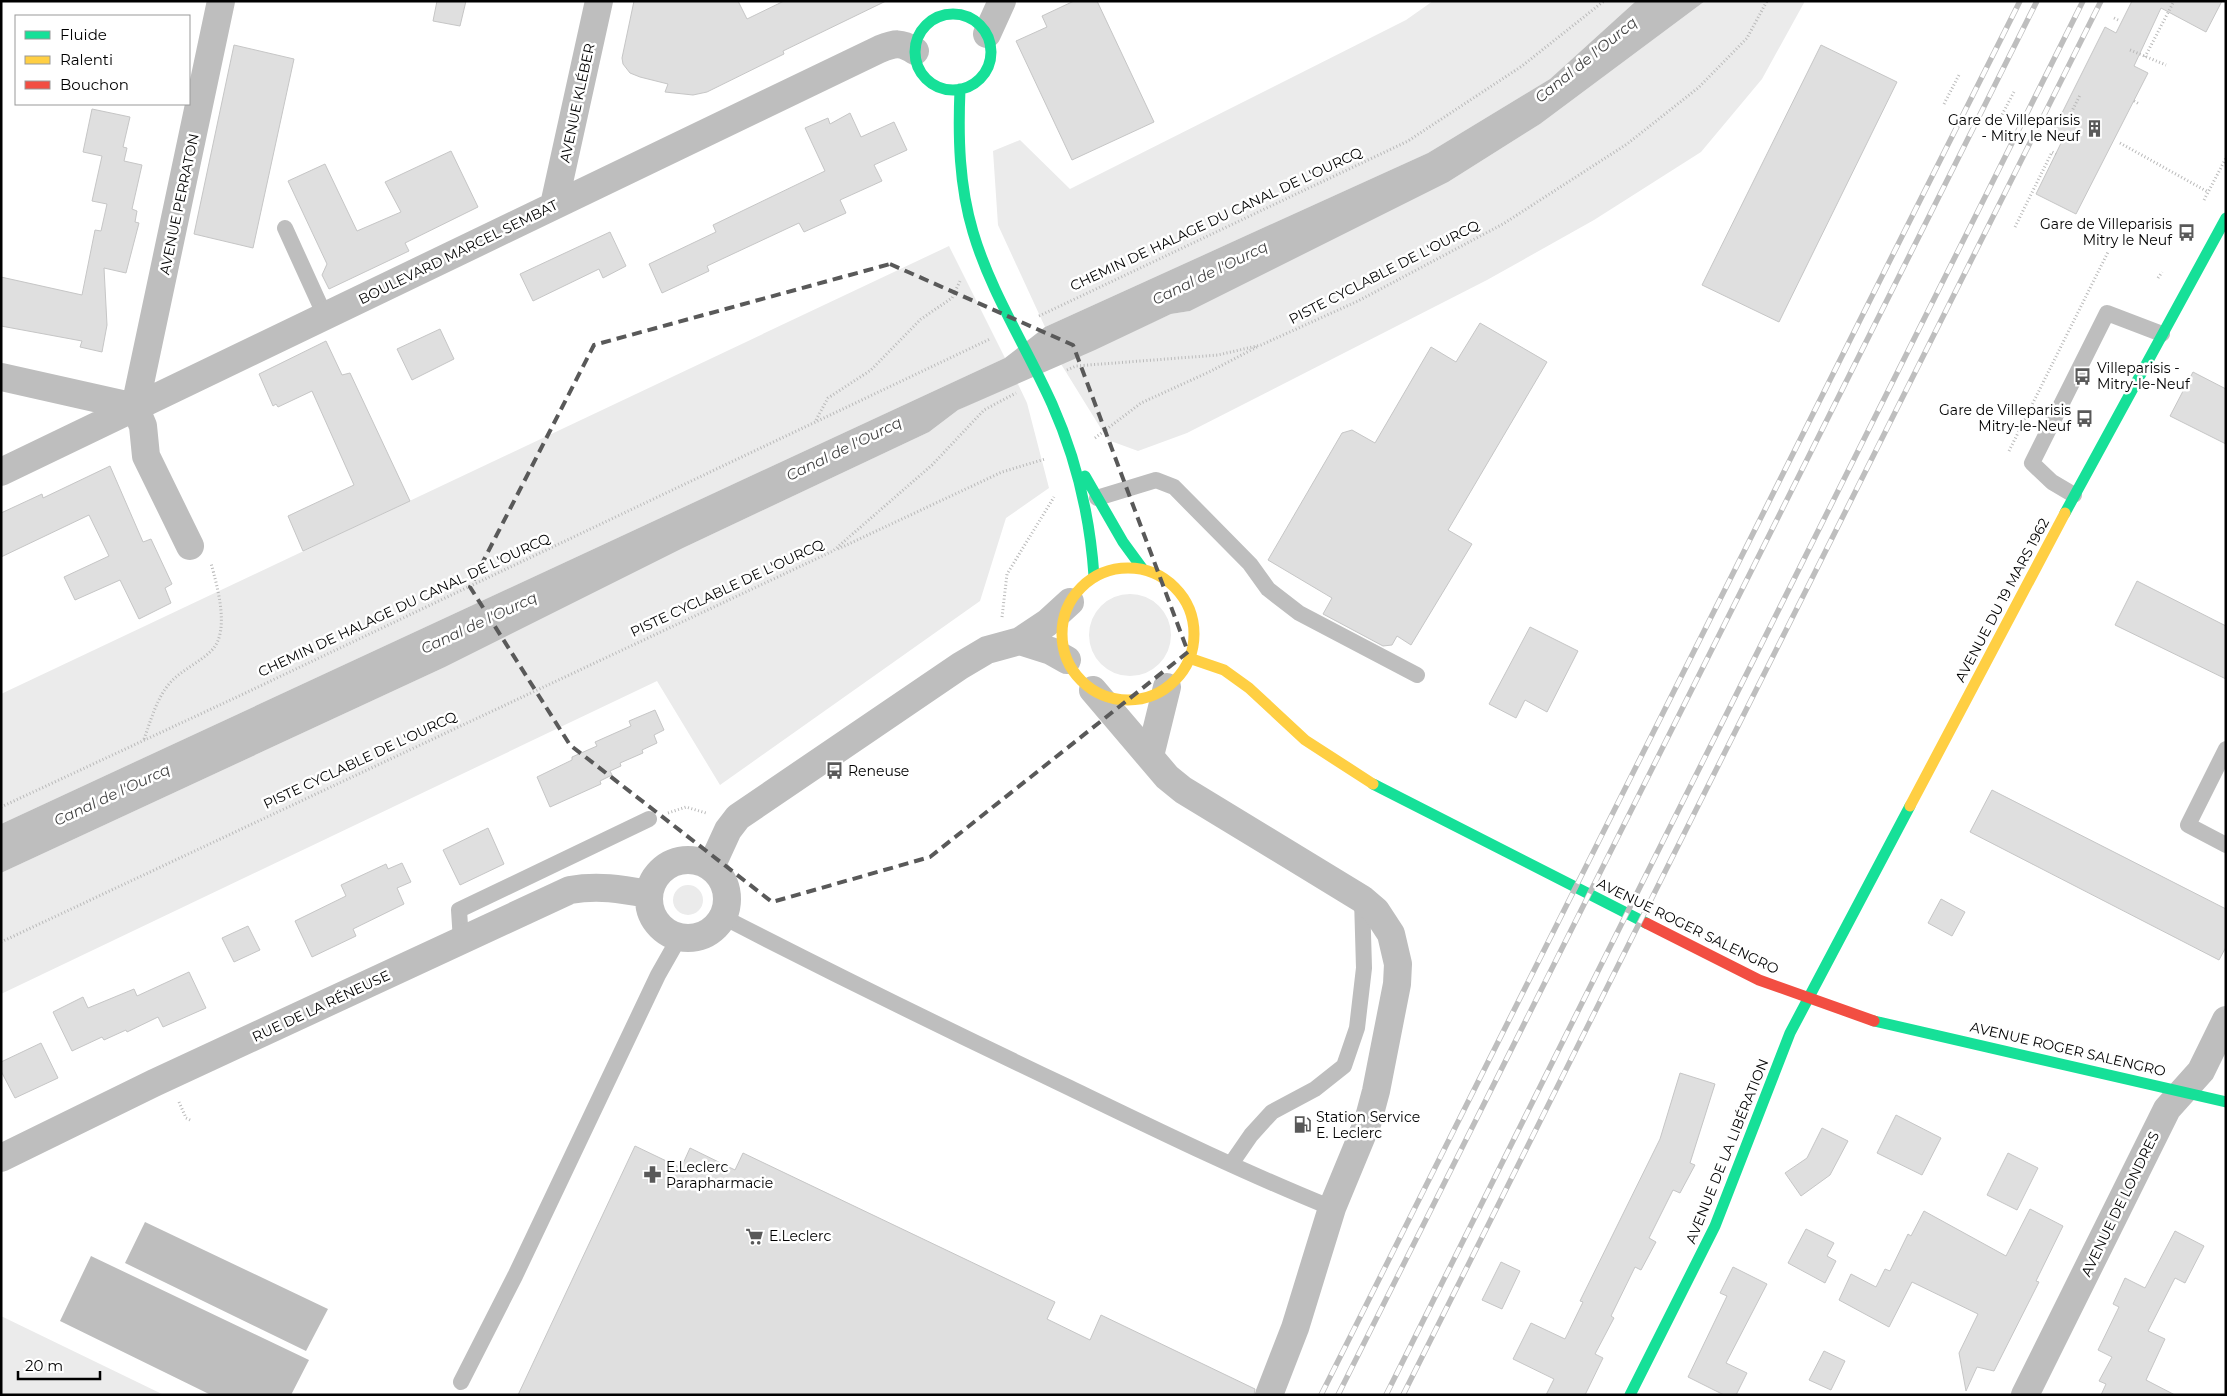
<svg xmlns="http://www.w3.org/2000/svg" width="2227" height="1396" font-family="Montserrat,sans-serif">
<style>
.green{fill:#ebebeb}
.water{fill:#bebebe}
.building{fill:#dfdfdf;stroke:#c6c6c6}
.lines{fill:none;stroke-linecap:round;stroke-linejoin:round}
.path{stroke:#b9b9b9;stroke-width:3;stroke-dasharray:1 2.5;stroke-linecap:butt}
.lane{stroke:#bebebe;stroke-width:16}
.street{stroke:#bebebe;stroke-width:28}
.fast{stroke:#16e098;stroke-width:11}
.slow{stroke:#ffcf43;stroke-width:11}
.jam{stroke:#f24e42;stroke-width:11}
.rail-casing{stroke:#bebebe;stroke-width:5.5}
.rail{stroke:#fff;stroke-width:4;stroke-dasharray:11;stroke-linecap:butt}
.marked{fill:none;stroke:#595959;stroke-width:4;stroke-dasharray:10 6;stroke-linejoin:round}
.labels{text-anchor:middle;stroke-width:5;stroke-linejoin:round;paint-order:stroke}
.street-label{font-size:14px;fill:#000;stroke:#fff}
.poi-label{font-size:14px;fill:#000;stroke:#fff;text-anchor:start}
.water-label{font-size:15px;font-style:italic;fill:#434343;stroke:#fff}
</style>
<rect width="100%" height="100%" fill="#fff"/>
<!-- green -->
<path class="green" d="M 1433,1 L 1636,1 L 1550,79 L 1428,153 L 1045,327 L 998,225 L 993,151 L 1020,140 L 1070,189 L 1406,20 Z
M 1705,1 L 1805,1 L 1762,79 L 1701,152 L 1594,220 L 1487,280 L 1187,433 L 1138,451 L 1108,440 L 1061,364 L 1171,314 L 1190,311 L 1448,182 L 1540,124 Z
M 949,246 L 1005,358 L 1,824 L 1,694 Z
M 1017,382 L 1027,403 L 1049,488 L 1006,518 L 980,601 L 720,785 L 657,681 L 1,994 L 1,873 L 445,667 L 683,548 L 929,432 L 958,410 Z
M1089 635a41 41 0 1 1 82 0a41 41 0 1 1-82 0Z
M673 900a15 15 0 1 1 30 0a15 15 0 1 1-30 0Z
M 1,1316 L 164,1395 L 1,1395 Z"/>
<!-- water -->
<path class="water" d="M 1636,1 L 1705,1 L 1540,124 L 1448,182 L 1190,311 L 1171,314 L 1095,350 L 958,410 L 929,432 L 683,548 L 445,667 L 1,873 L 1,824 L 1005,358 L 1045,327 L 1428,153 L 1550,79 Z
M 145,1222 L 328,1309 L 306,1351 L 125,1263 Z
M 91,1256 L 309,1360 L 291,1395 L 211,1395 L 60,1321 Z"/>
<!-- building -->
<path class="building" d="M 437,1 L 466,1 L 460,26 L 433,21 Z
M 634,1 L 738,1 L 747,19 L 784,1 L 886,1 L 783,51 L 784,54 L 707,92 L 693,95 L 665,92 L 668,84 L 640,77 L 630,73 L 623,64 L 622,58 Z
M 1074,1 L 1097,1 L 1154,122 L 1072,160 L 1016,41 L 1047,27 L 1042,16 Z
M 2132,1 L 2222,1 L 2206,32 L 2161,8 L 2134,66 L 2148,73 L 2076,214 L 2036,194 L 2065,135 L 2054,129 L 2105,27 L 2116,33 Z
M 234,45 L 294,59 L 253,248 L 194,234 Z
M 1821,45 L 1897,82 L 1779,322 L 1702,285 Z
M 92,109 L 130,117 L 123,147 L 127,148 L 124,161 L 142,165 L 132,209 L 137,211 L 135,222 L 139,223 L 126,273 L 104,268 L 107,325 L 102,352 L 80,347 L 82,341 L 1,326 L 1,277 L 82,295 L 95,230 L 101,231 L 107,204 L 92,201 L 102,156 L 83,152 Z
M 850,113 L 861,137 L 894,122 L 907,150 L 874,165 L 882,181 L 840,200 L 846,213 L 804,232 L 799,223 L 707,266 L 709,271 L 662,293 L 649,264 L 716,232 L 713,225 L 825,171 L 805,128 L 828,118 L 830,124 Z
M 451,151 L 478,207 L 405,243 L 409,251 L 329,289 L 322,275 L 327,264 L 288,181 L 325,164 L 357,231 L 401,212 L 385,182 Z
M 610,232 L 626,266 L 603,278 L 599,269 L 533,301 L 520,274 Z
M 1480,323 L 1547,362 L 1448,530 L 1472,544 L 1411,645 L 1397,636 L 1392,645 L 1383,646 L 1323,614 L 1332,598 L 1268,560 L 1342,433 L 1352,430 L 1375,443 L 1431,347 L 1456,362 Z
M 440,329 L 454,359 L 412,380 L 397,349 Z
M 326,341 L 342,375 L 350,373 L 410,501 L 303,551 L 288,516 L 354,485 L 312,391 L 278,407 L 276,404 L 273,406 L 259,374 Z
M 2193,372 L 2226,389 L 2226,444 L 2170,416 Z
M 110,466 L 143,542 L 151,539 L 172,584 L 165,588 L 171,603 L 139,619 L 120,580 L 75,600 L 64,577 L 109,556 L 89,515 L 1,557 L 1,513 L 42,494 L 43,498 Z
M 2137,581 L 2226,626 L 2226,679 L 2115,625 Z
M 1530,627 L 1578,651 L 1547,712 L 1525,700 L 1516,718 L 1489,704 Z
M 655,710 L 664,730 L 654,735 L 657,743 L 642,750 L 643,753 L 620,763 L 621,766 L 610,771 L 612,775 L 600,781 L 601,784 L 550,807 L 537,777 L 572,760 L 572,757 L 597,746 L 595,742 L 631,726 L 629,721 Z
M 1992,790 L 2226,909 L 2226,947 L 2219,960 L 1970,832 Z
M 488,828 L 504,864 L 460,885 L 443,850 Z
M 402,863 L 411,882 L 397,888 L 404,904 L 353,929 L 356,936 L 312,957 L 295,921 L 346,896 L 341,885 L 386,864 L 388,869 Z
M 1941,899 L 1965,912 L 1952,936 L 1928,923 Z
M 248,926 L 260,950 L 234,962 L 222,938 Z
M 189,972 L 206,1008 L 163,1027 L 158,1017 L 127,1032 L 126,1030 L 104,1040 L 102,1037 L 72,1051 L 53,1012 L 83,997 L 88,1008 L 134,989 L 137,996 Z
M 41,1043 L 58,1078 L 15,1098 L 1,1071 L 1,1062 Z
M 1680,1073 L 1715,1084 L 1690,1163 L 1695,1165 L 1680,1193 L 1673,1190 L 1649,1238 L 1656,1242 L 1641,1270 L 1635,1267 L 1611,1316 L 1614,1318 L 1595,1354 L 1603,1358 L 1585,1395 L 1546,1395 L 1554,1379 L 1513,1359 L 1531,1323 L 1565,1339 L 1583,1302 L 1580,1301 L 1660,1139 Z
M 1896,1115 L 1941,1138 L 1922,1175 L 1877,1153 Z
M 1822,1128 L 1848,1141 L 1830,1175 L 1801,1196 L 1785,1173 L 1807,1158 Z
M 635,1146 L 681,1168 L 690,1148 L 735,1170 L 743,1153 L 1055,1302 L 1047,1319 L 1090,1340 L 1101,1315 L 1255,1389 L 1254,1395 L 518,1395 Z
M 2008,1153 L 2038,1168 L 2017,1210 L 1987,1195 Z
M 2030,1209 L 2063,1226 L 2036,1281 L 2039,1282 L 1994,1371 L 1977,1367 L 1966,1391 L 1959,1353 L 1978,1314 L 1912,1282 L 1889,1327 L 1839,1300 L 1851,1274 L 1876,1287 L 1885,1269 L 1890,1271 L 1908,1234 L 1911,1236 L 1924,1211 L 2006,1256 Z
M 1806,1229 L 1834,1243 L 1827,1256 L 1836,1261 L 1825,1283 L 1788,1263 Z
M 2175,1231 L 2204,1246 L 2185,1283 L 2175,1278 L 2148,1331 L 2165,1339 L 2146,1380 L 2175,1395 L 2101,1395 L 2106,1384 L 2099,1381 L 2112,1357 L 2098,1350 L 2119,1307 L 2113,1304 L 2125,1278 L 2145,1288 Z
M 1501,1262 L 1520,1271 L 1502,1309 L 1482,1300 Z
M 1733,1267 L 1767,1284 L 1726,1363 L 1747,1373 L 1736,1395 L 1724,1395 L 1688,1377 L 1727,1296 L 1720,1293 Z
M 1824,1351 L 1845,1361 L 1831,1390 L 1809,1380 Z"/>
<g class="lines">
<!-- path -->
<path class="path" d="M 2114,18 L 2120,21
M 2130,50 L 2166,65
M 2145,57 L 2174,1
M 2134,101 L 2139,104
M 1944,104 L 1960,73
M 2065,125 L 2080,95
M 1994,130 L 2015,90
M 2059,137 L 2061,132
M 2120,143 L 2208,192
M 2204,200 L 2226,158
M 2015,227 L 2052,152 L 2056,154
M 2158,278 L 2162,272
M 1039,316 L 1408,141 L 1522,66 L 1604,1
M 1067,370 L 1076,366 L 1218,355 L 1261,345 L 1358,301 L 1503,224 L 1627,144 L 1698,88 L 1747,38 L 1767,1
M 816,420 L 828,398 L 871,370 L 921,319 L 952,298 L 961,279
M 1095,438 L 1141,403 L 1209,372 L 1257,347
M 2009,451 L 2108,252
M 838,549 L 1002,472 L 1045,459
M 1002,617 L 1007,574 L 1054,497
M 144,739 C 151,720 156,700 169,684 C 181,670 199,663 211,651 C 231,632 217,586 211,563
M 1,807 L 239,696 L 990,339
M 668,813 L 686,807 L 706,813
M 1,942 L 833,551 L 932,465 L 984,410 L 1016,393
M 179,1102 L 186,1118 L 192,1121"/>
<!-- lane -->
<path class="lane" d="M 285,228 L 325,316
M 2074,495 L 2052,482 L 2032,463 L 2107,313 L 2162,334
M 1097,498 L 1156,480 L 1174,487 L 1250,564 L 1268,589 L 1299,613 L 1417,675
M 2226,749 L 2188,825 L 2226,845
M 723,917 C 838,976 954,1033 1070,1088 C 1157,1130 1243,1172 1332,1208
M 461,941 L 459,910 L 649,819
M 1231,1164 L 1251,1135 L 1272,1112 L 1315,1089 L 1344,1066 L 1357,1028 L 1364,968 L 1362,899
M 461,1382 L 515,1276 L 658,975 L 679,938"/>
<!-- street -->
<path class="street" d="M 987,34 L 1002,1
M 554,205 L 599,1
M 1,377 L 135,407
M 135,407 L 221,1
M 135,407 L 143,426 L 146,456 L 190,546
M 1,472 L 880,49 C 895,43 901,42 915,51
M 1020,641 L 1051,651 L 1067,660
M 1093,690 L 1167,777 L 1183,790 L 1362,899 L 1376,911 L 1391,934 L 1398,964 L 1397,984 L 1376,1091 L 1368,1121 L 1332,1208 L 1295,1328 L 1269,1395
M 1150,756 L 1167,687
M649 899a39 39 0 1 1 78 0a39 39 0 1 1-78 0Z
M 711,867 L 728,830 L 738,817 L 960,666 L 987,650 L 1020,641 L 1047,623 L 1070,602
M 1,1158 L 154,1083 L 570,890 C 598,885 621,889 648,894
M 2025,1395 L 2167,1109 L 2201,1071 L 2226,1020"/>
<!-- fast -->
<path class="fast" d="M915 52a38 38 0 1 1 76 0a38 38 0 1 1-76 0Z
M 960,89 C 958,137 959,185 973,232 C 991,293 1026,346 1052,404 C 1076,458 1090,517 1094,576
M 1085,476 L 1123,542 L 1142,568
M 2065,513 L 2226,218
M 1373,784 L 1646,923
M 1874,1021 L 2226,1102
M 1630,1395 L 1715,1226 L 1790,1033 L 1910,806"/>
<!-- slow -->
<path class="slow" d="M1062 634a66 66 0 1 1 132 0a66 66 0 1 1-132 0Z
M 1189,658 L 1224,670 L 1249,688 L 1305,740 L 1373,784
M 1910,806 L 2065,513"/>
<!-- jam -->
<path class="jam" d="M 1646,923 L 1759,980 L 1874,1021"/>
<defs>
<path id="rail" d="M 1321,1395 L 2020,1
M 1338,1395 L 2037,1
M 1386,1395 L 2083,1
M 1403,1395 L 2101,1"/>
</defs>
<!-- rail casing -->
<use href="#rail" class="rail-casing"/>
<!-- rail -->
<use href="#rail" class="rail"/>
</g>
<!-- marked area -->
<path class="marked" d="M 890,264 L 1073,345 L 1188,652 L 930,857 L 772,902 L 570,745 L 470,587 L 594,345 Z"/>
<!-- icons -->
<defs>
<symbol id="building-bare" viewBox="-9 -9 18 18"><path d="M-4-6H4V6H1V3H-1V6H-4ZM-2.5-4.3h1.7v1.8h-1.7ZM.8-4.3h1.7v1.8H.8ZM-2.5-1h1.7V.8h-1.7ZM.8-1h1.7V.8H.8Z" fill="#595959" stroke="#fff" stroke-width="2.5" paint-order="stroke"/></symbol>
<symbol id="bus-bare" viewBox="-9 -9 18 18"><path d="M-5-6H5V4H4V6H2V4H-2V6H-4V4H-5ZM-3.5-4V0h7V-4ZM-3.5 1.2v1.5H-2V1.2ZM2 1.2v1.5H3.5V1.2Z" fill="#595959" stroke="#fff" stroke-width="2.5" paint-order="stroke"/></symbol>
<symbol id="fuel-bare" viewBox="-9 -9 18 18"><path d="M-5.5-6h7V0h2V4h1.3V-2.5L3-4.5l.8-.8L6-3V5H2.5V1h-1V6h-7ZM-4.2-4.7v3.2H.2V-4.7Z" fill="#595959" stroke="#fff" stroke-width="2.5" paint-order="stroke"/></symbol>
<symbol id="pharmacy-bare" viewBox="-9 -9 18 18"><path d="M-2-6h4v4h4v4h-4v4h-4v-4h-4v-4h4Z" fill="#595959" stroke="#fff" stroke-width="2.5" paint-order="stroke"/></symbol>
<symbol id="supermarket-bare" viewBox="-9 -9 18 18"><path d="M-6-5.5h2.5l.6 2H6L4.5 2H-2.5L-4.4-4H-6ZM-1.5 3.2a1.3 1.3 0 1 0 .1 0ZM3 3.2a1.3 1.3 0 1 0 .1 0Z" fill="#595959" stroke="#fff" stroke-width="2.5" paint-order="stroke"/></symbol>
</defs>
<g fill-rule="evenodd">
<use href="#building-bare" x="2082" y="116" width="25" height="25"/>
<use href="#bus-bare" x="2174" y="220" width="25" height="25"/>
<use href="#bus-bare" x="2070" y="364" width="25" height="25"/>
<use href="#bus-bare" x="2072" y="406" width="25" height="25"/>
<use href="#bus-bare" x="822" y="758" width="25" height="25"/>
<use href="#fuel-bare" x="1290" y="1112" width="25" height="25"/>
<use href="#pharmacy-bare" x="640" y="1162" width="25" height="25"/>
<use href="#supermarket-bare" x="742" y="1224" width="25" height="25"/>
</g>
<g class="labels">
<!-- street labels -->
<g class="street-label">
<text transform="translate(577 103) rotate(-78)" y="5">AVENUE KLÉBER</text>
<text transform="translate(179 204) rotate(-78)" y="5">AVENUE PERRATON</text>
<text transform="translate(1216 219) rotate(-25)" y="5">CHEMIN DE HALAGE DU CANAL DE L'OURCQ</text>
<text transform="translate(458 252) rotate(-26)" y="5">BOULEVARD MARCEL SEMBAT</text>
<text transform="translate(1384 272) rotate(-27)" y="5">PISTE CYCLABLE DE L'OURCQ</text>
<text transform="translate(727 588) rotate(-25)" y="5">PISTE CYCLABLE DE L'OURCQ</text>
<text transform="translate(2002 600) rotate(-62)" y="5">AVENUE DU 19 MARS 1962</text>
<text transform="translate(404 605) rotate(-25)" y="5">CHEMIN DE HALAGE DU CANAL DE L'OURCQ</text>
<text transform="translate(360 760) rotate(-25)" y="5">PISTE CYCLABLE DE L'OURCQ</text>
<text transform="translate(1688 926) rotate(26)" y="5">AVENUE ROGER SALENGRO</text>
<text transform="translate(321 1006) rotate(-25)" y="5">RUE DE LA RÉNEUSE</text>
<text transform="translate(2068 1049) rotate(13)" y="5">AVENUE ROGER SALENGRO</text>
<text transform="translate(1727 1151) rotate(-68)" y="5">AVENUE DE LA LIBÉRATION</text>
<text transform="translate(2120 1204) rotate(-64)" y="5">AVENUE DE LONDRES</text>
</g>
<!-- poi labels -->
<g class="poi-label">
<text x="2080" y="125" text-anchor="end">Gare de Villeparisis<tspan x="2080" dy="16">- Mitry le Neuf</tspan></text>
<text x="2172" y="229" text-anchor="end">Gare de Villeparisis<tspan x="2172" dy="16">Mitry le Neuf</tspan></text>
<text x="2097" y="373">Villeparisis -<tspan x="2097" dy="16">Mitry-le-Neuf</tspan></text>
<text x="2071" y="415" text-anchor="end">Gare de Villeparisis<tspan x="2071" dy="16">Mitry-le-Neuf</tspan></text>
<text x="848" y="776">Reneuse</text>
<text x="1316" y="1122">Station Service<tspan x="1316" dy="16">E. Leclerc</tspan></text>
<text x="666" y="1172">E.Leclerc<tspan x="666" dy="16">Parapharmacie</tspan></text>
<text x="769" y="1241">E.Leclerc</text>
</g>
<!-- water labels -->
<g class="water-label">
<text transform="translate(1586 60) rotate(-39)" y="5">Canal de l'Ourcq</text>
<text transform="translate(1210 273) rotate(-26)" y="5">Canal de l'Ourcq</text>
<text transform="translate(844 449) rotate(-26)" y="5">Canal de l'Ourcq</text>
<text transform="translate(479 623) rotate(-25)" y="5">Canal de l'Ourcq</text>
<text transform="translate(112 795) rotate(-25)" y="5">Canal de l'Ourcq</text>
</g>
</g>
<!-- border -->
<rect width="2227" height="1396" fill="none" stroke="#000000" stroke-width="5"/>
<!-- legend -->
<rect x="15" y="15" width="175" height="90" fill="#ffffff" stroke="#999999"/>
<rect x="25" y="31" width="25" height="8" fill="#16e098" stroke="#999999"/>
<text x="60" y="40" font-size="15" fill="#000000">Fluide</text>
<rect x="25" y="56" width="25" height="8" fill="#ffcf43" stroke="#999999"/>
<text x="60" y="65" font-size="15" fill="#000000">Ralenti</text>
<rect x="25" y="81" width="25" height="8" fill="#f24e42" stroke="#999999"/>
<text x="60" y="90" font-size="15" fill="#000000">Bouchon</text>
<!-- scale -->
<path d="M18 1371v8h82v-8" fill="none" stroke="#000000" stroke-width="2.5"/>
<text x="25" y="1371" font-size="15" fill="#000000" stroke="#ffffff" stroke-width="4" paint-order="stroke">20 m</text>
</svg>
